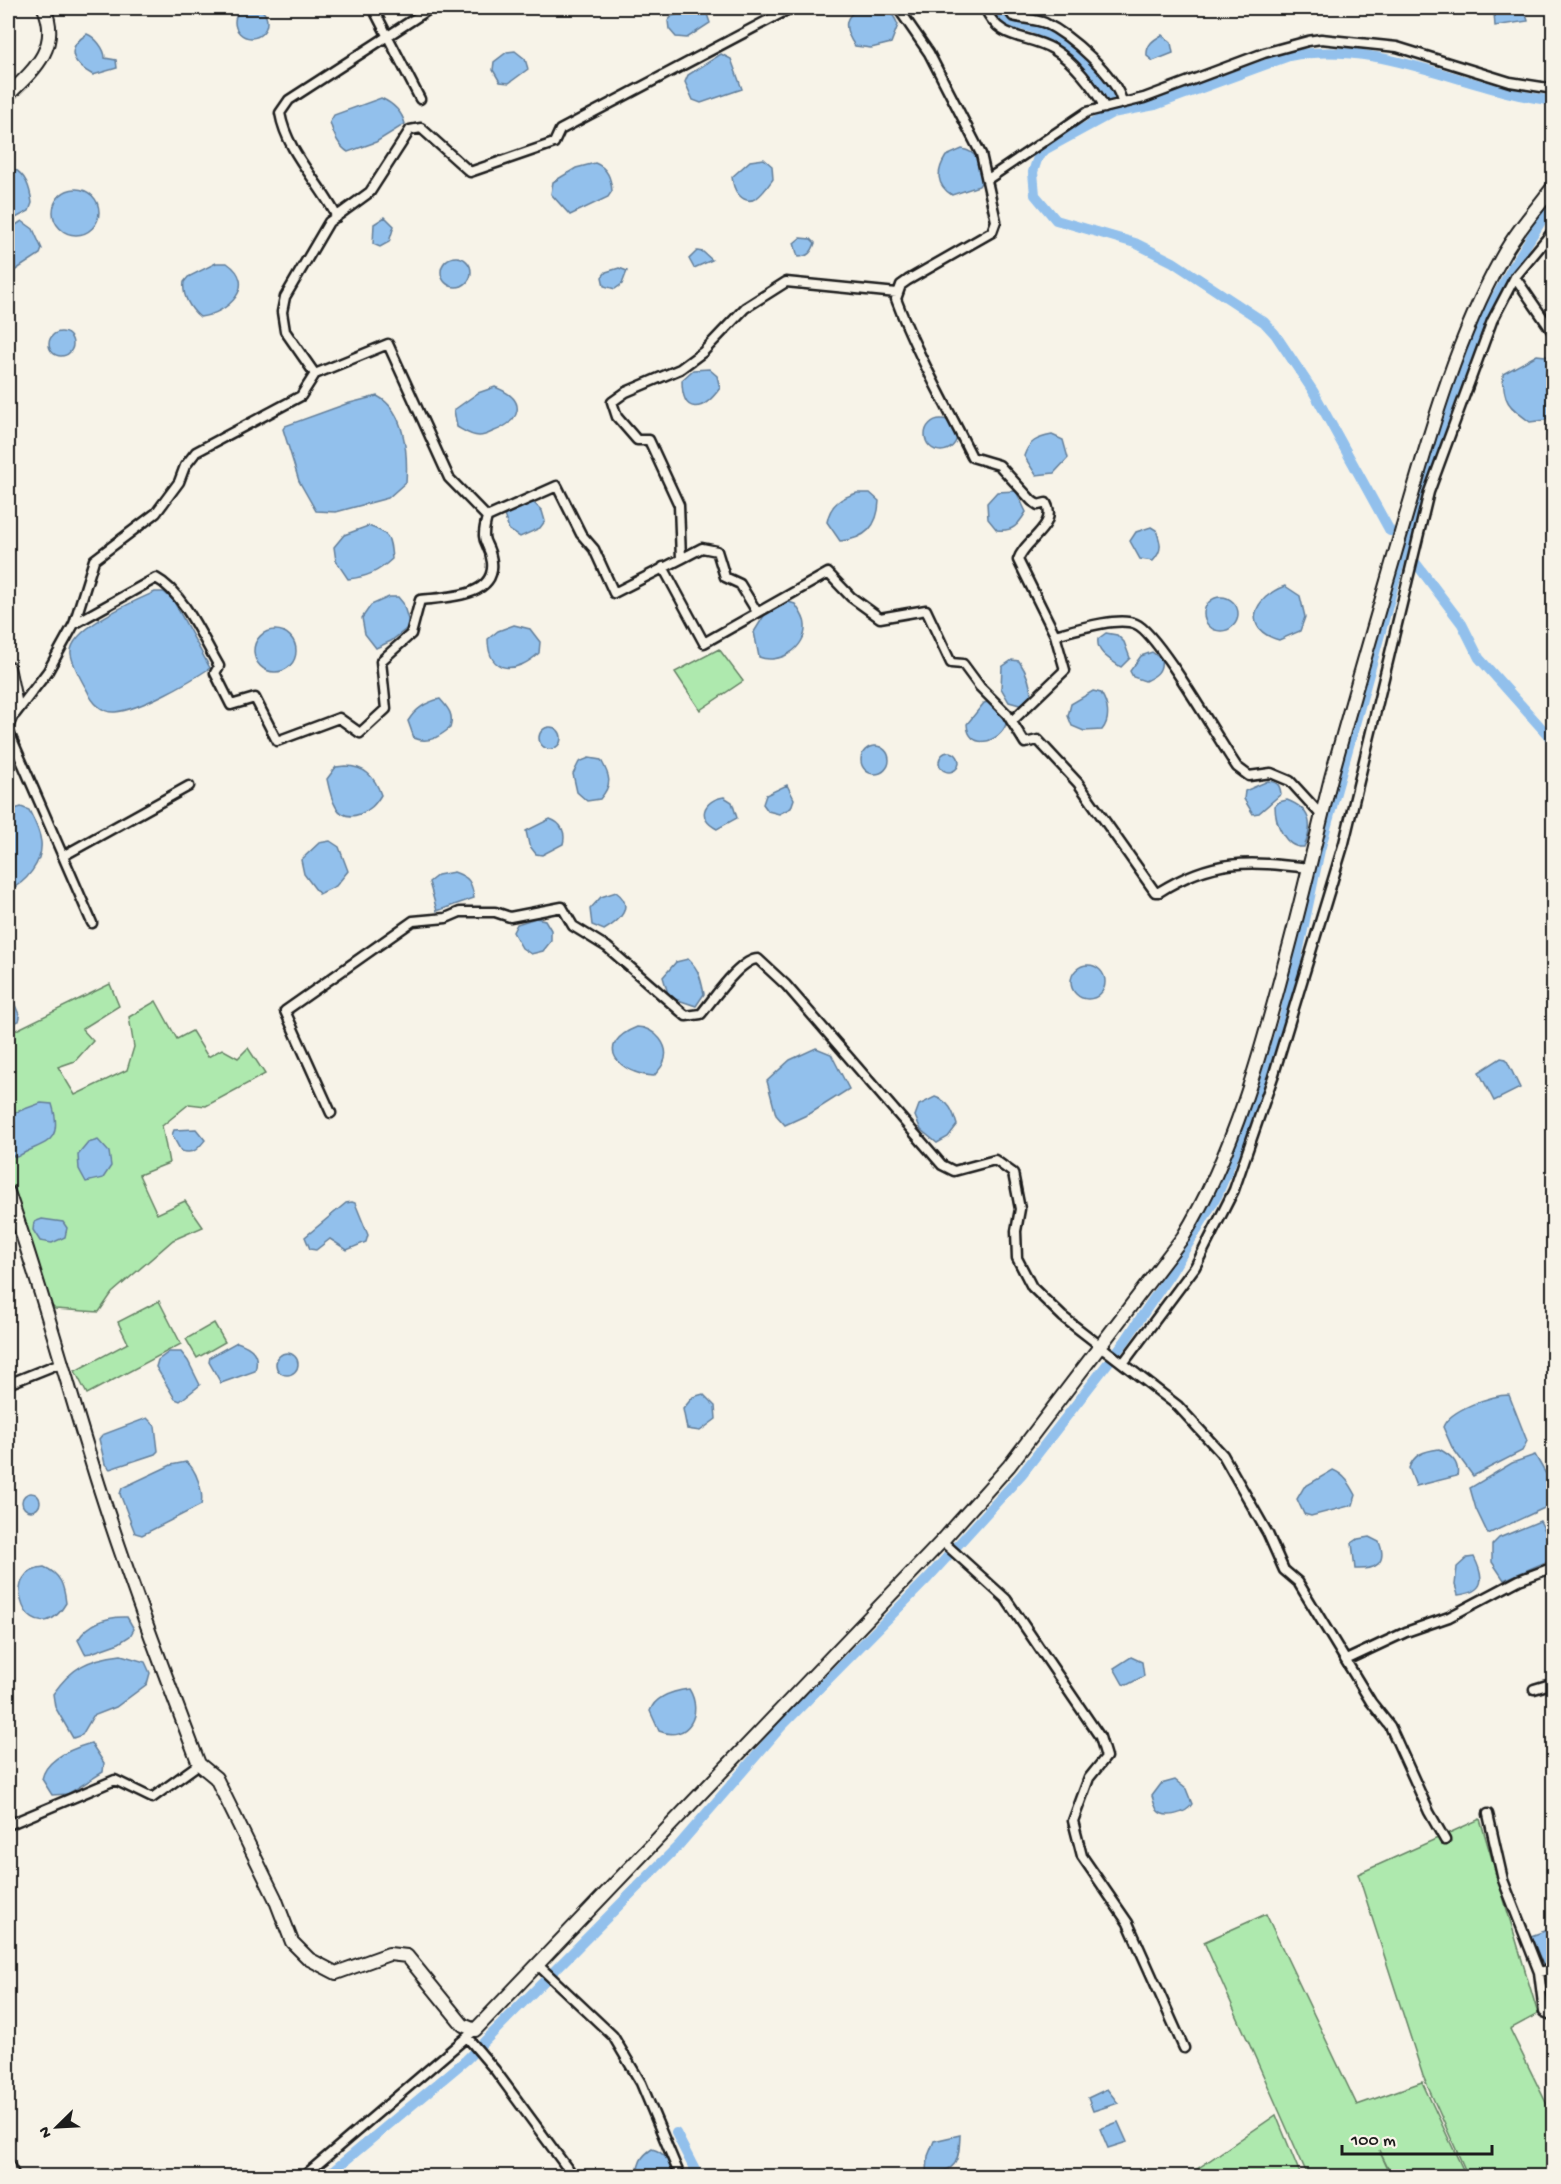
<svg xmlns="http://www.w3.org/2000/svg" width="1561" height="2184" font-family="'Gochi Hand',sans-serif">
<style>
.green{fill:#aee9ae;stroke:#658265;stroke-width:1.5}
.water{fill:#92c0ec;stroke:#637e99;stroke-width:1.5}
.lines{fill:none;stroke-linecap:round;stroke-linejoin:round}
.canal{stroke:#92c0ec;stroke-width:10}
.street-casing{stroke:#1c1c1c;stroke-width:13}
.secondary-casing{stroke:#1c1c1c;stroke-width:16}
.street{stroke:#f7f3e8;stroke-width:8}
.secondary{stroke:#f7f3e8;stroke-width:12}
</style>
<rect width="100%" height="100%" fill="#f7f3e8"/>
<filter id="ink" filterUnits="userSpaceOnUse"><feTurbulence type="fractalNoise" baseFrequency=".0167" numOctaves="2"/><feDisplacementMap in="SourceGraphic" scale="12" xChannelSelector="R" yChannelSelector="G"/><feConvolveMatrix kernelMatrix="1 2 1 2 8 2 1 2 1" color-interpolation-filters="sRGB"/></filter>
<g filter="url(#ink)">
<!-- green -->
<path class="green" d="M 719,649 L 743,681 L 700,710 L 675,672 Z
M 110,984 L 119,1006 L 82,1029 L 93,1041 L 75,1061 L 58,1067 L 75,1095 L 127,1070 L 134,1047 L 129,1017 L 156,1001 L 177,1039 L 192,1031 L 208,1057 L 222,1049 L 238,1058 L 248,1048 L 265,1074 L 206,1106 L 189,1104 L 162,1126 L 169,1163 L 139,1175 L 157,1214 L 185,1201 L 203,1227 L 173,1240 L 112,1293 L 99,1312 L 55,1309 L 48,1302 L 8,1183 L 8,1034 Z
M 159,1301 L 181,1344 L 87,1394 L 75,1371 L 128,1343 L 118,1322 Z
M 214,1323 L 225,1342 L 197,1358 L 186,1339 Z
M 1480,1819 L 1538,2014 L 1510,2029 L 1553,2117 L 1553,2176 L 1468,2176 L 1423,2076 L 1358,1874 Z
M 1266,1914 L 1357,2105 L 1422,2082 L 1466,2176 L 1392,2176 L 1379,2150 L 1391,2176 L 1308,2176 L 1204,1942 Z
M 1276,2115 L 1301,2176 L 1187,2176 Z"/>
<!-- water -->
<path class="water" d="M235 22a16 16 0 1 1 32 0a16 16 0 1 1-32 0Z
M 700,8 L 706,11 L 710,23 L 687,38 L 676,37 L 669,29 L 668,21 L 672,16 Z
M 863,8 C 881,8 891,6 898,25 L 891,43 L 871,48 L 855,46 C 844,30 841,15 863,8 Z
M 1506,8 L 1524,8 L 1528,21 L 1495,26 L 1494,13 Z
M 87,34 C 95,37 105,49 105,58 L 116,60 L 117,68 L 93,75 C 75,65 62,50 87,34 Z
M 1162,35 L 1171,43 L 1173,53 L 1153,61 L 1147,56 C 1146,45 1153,40 1162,35 Z
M 515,51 L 525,59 L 528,69 L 509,83 L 500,82 L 493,70 L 494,62 L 507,52 Z
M 721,54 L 731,59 L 742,89 L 701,103 L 693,100 L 685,82 L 688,75 Z
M 381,98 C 392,103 402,112 405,124 L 376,142 L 348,152 C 338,146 333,133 330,122 L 334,115 Z
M 962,149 C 979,152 981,165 983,179 L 979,186 L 952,195 C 936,185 936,172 946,156 Z
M 764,159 L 772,166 L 773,179 C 765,190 753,210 739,195 C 734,190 733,184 732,177 L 750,161 Z
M 595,163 C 608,168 611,179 612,191 L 608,197 L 570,215 L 551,194 L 553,182 L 576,168 Z
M 12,168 C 26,174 30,188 32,203 L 29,211 L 8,222 L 8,171 Z
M53 212a23 23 0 1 1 46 0a23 23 0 1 1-46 0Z
M 385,217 L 394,226 L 389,242 L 380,247 L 373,244 L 374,224 Z
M 22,221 L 33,229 L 42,249 L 40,254 L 8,275 L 8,230 Z
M 800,238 L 811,239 L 815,243 C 812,252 808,257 798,257 L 794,243 Z
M 697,251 L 703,252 L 712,260 L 694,268 L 689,259 Z
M441 272a15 15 0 1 1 30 0a15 15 0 1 1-30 0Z
M 216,263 L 227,263 C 259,285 227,314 200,317 C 190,309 182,295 184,282 L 188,277 Z
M 619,268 L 627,271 L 622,284 L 615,289 L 604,286 L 602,277 L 606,272 Z
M49 344a12 12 0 1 1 24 0a12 12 0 1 1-24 0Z
M 1537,355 L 1553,357 L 1553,415 L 1545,420 L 1530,422 C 1508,406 1503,402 1503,374 Z
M 709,369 L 717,376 L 720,388 C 703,412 682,416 682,380 L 693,370 Z
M 495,387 C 528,400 522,421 492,432 C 488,434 483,436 479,436 C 471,436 464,431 457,427 L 454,410 L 478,393 Z
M 377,396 C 405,410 408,454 406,482 L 388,498 L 336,512 L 316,511 L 299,481 L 283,429 L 285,426 L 346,404 Z
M925 435a16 16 0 1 1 32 0a16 16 0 1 1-32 0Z
M 1052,435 L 1063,440 L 1068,458 L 1054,473 L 1036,475 L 1024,456 C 1029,441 1037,438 1052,435 Z
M 1016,491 L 1026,512 C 1018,525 1013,532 997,530 L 988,519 L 987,503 L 997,492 Z
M 857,493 L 870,493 L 879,501 C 878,526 866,539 840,541 L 827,522 C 830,505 840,498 857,493 Z
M 534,503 L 542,511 L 545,521 L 540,528 L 520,537 L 509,530 L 504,515 L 526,504 Z
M 368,526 C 390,533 390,537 392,559 C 378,572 367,577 348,579 L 336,561 L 334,547 L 344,535 Z
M 1151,527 L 1156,530 C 1161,543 1163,550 1153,561 L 1140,559 L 1130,541 L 1136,532 Z
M 1285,586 L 1300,596 L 1305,617 L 1300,631 L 1279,640 C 1240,629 1254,597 1285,586 Z
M 155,592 L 164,592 L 173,600 L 210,668 C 189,682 140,710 115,712 C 102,713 92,702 88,692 C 82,681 73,667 71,654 C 68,629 135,601 155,592 Z
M 389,597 L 398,597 L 403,603 L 410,626 L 391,641 L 376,648 L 365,634 L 362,618 L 371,605 Z
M1204 614a17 17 0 1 1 34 0a17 17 0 1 1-34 0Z
M 785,601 L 795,604 C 799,610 805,618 805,625 C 807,649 778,665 759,657 L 754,632 L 765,614 Z
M 514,625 L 530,629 L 540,642 L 539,653 C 518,673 488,676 488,639 L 498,631 Z
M254 651a21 21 0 1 1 42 0a21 21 0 1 1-42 0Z
M 1106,633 L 1117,635 L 1124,642 L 1130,658 L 1121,667 C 1111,660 1096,653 1098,639 Z
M 1152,652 L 1161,659 C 1163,671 1156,676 1145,681 L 1133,677 L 1130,671 L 1141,656 Z
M 1012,660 L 1019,661 C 1027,673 1032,685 1031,700 L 1023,706 L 1009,702 L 1001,688 L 1002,667 Z
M 1093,691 L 1101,693 C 1108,704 1111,719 1102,730 L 1084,731 L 1072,726 L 1068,716 L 1071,704 Z
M 440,699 C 449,709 454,715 450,728 C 439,737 428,744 414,738 L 408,721 C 416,708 426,702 440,699 Z
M 988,702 L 1003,715 L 1006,724 C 1000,743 968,751 967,724 L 984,703 Z
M539 738a11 11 0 1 1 22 0a11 11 0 1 1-22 0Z
M861 760a14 14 0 1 1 28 0a14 14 0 1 1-28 0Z
M939 762a10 10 0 1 1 20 0a10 10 0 1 1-20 0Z
M 589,758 L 601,760 C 610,776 613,784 600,799 L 587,801 L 577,792 L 573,774 L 579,762 Z
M 345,766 C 365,766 375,777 381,795 C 375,805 370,810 360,814 C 336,823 331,798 327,779 L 336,767 Z
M 1268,781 C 1277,782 1280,784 1281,794 L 1259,813 L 1253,814 L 1244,799 L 1245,791 Z
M 787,785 L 794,799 L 791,808 L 779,814 L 768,811 L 763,804 L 766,795 Z
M 724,797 L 732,802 L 737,818 L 717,829 C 696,819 703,800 724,797 Z
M 1287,800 C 1311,809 1314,825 1304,847 C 1285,849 1275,823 1275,806 L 1279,802 Z
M 21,807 L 29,810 C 34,820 40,831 41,842 C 43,861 26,884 8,890 L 8,811 Z
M 550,819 C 562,823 566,833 563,844 L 542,855 L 536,854 L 529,845 L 526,831 Z
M 330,841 L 339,847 L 348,871 L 336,886 L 319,894 L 304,874 L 301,860 L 319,843 Z
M 454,872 C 469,877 472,882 474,898 L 437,911 L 429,882 L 438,875 Z
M 616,892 C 635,906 620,921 604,930 L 592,925 L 590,909 L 601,897 Z
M 536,918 L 545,920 L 551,930 L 551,941 L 543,951 L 531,954 L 522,948 L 513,932 L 517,924 Z
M 688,959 C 699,969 701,979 704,994 L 696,1006 L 669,997 L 663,977 L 676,962 Z
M1071 982a17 17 0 1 1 34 0a17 17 0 1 1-34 0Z
M 8,988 L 20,1017 L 19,1021 L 8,1025 Z
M 637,1027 C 654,1027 672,1046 663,1064 C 661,1068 657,1072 654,1076 C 619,1074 592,1045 637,1027 Z
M 816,1048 L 831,1054 L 849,1089 L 811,1113 L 785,1125 L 776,1115 L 767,1081 L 790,1060 Z
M 1501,1058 L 1506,1059 L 1520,1088 L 1494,1101 L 1479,1072 Z
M 935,1097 C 949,1101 953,1111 957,1125 L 948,1137 L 937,1143 L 921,1130 L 915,1116 L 919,1105 Z
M 41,1103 L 52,1104 C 65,1147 41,1141 17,1157 L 8,1154 L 8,1115 Z
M 196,1129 L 205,1140 C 197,1150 194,1154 181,1151 L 172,1135 L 174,1130 Z
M 98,1140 L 109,1152 L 111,1166 L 103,1178 L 86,1182 L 79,1169 L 78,1155 L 88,1143 Z
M 352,1202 L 355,1203 L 368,1235 L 366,1242 L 347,1250 L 330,1239 L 316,1250 L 310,1249 L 305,1237 L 346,1203 Z
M 42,1219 L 63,1222 L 67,1228 L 65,1237 L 52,1243 L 40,1241 L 33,1230 L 34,1222 Z
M 237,1342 C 252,1347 260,1354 255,1371 L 221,1383 L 209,1362 L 210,1357 Z
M 169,1352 L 181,1352 L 188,1361 L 200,1385 L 180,1401 L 175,1399 L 156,1367 L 158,1360 Z
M276 1364a11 11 0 1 1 22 0a11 11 0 1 1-22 0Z
M 703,1394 L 715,1406 L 716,1419 L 700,1431 L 687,1429 L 683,1409 L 693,1397 Z
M 1509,1395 L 1527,1441 L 1522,1451 L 1473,1476 L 1452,1447 L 1443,1427 C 1449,1410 1492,1395 1509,1395 Z
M 147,1418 L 155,1426 L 158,1451 L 155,1454 L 110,1469 L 105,1464 L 99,1439 L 102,1435 Z
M 1439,1449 C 1450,1455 1460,1462 1457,1476 L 1416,1486 L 1409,1468 C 1414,1454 1424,1451 1439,1449 Z
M 1535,1455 L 1553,1486 L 1553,1504 L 1488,1534 L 1476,1509 L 1470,1488 L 1512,1463 Z
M 186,1462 C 196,1468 204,1493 201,1505 L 142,1535 L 135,1533 L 120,1494 L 122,1488 L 171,1465 Z
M 1333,1470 C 1345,1475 1350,1484 1356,1495 L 1353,1505 L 1311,1516 L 1304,1514 L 1297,1499 L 1304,1487 Z
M22 1502a9 9 0 1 1 18 0a9 9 0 1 1-18 0Z
M 1540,1521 L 1553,1546 L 1553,1559 L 1504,1580 L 1492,1562 L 1492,1545 L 1499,1538 Z
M 1369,1537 L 1379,1542 C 1388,1564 1375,1570 1355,1569 L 1352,1543 L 1358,1539 Z
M 1474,1557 C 1485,1579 1485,1592 1458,1595 L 1455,1585 L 1457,1567 L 1467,1558 Z
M 44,1567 C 61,1574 64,1586 66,1603 C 63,1608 58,1615 53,1618 C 22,1637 2,1569 44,1567 Z
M 127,1617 L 134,1629 L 130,1636 L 119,1643 L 91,1653 L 85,1654 L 78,1640 C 88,1623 108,1616 127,1617 Z
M 121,1655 L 145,1662 L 150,1673 L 147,1684 L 116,1707 L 93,1716 L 82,1735 L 73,1738 L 55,1707 L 53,1694 C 72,1667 88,1659 121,1655 Z
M 1131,1657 L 1142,1662 L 1144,1676 L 1127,1685 L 1123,1684 L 1114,1668 Z
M 689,1689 C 704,1713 688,1743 659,1731 L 650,1711 C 655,1696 674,1691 689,1689 Z
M 91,1743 L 104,1763 L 103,1772 L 68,1794 L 52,1795 L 42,1779 C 46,1758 74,1748 91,1743 Z
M 1175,1780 L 1186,1789 L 1192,1804 C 1187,1813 1165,1820 1157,1810 C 1155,1806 1153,1800 1152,1796 L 1161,1784 Z
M 1553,1928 L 1553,1963 L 1543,1965 L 1531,1936 Z
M 1107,2089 L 1118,2103 L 1093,2111 L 1088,2098 Z
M 1118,2122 L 1127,2142 L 1108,2148 L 1100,2129 Z
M 960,2135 C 959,2161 957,2174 927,2172 L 928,2156 L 934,2141 Z
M 652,2149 C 665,2152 672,2164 673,2176 L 638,2176 C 637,2164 641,2156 652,2149 Z"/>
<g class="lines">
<!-- canal -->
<path class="canal" d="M 998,8 L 1003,20 C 1013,25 1025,25 1035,29 C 1066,42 1094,70 1111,98
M 1390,531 L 1313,391 L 1275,334 L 1264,322 L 1173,262 L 1135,243 L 1056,220 L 1035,195 L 1033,172 L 1038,157 L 1046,149 L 1112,113 L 1155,105 L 1289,56 C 1383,39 1463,90 1554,101
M 1415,562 L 1462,624 L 1479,658 L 1554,742
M 676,2133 L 698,2176
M 327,2176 L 466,2060 L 679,1845 L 781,1727 L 928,1578 L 1022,1474 L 1125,1341 L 1171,1273 L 1217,1196 L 1265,1079 L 1285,1014 L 1320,850 L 1406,541 L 1448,408 L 1479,329 L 1513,266 L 1554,201"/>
<defs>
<path id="street" d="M 373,8 L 420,99
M 898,8 L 929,53 L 981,154 L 996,221 L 992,232 L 908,280 L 901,285 L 896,299 C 917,355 946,404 972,457 L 999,465 L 1032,501 L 1038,505 L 1046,503 C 1059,526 1024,540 1018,560 L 1055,635 L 1065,670 L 1012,721
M 985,8 C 1000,42 1025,33 1053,49 C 1073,61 1094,87 1105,108
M 1007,8 L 1013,16 C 1023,19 1035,19 1045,23 C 1070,35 1116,75 1122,102
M 988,179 L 1087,112 L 1144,98 L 1264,53 L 1308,41 L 1321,39 L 1397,47 L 1510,82 L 1554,89
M 337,217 C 319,181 287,153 280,113 L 289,100 L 431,8
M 1515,277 L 1554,334
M 315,374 L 285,331 L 282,312 L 285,297 L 329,222 L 370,192 L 410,130 L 421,128 L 470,172 L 554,143 L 560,130 L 791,8
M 663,567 L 704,643 L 828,573 L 851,597 L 880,618 L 926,610 L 951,663 L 963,664 L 980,687 L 1007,714 L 1025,743 L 1038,740 L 1078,783 L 1155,892 L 1159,892 C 1213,858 1248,861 1309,868
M 757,612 L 740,584 L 725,577 L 717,551 L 702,548 L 681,559 L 679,505 L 649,440 L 637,440 L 617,417 L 612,402 L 626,392 L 680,369 L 703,352 L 745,308 L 786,282 L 897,293
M 74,624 L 156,578 C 183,592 203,639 219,666 L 215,673 L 231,705 L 255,698 L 277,741 L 339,718 L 360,733 L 386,709 L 381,661 L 411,634 L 420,600 C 445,597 496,598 492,562 C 489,538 479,548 487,517 L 557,486 L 581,534 L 594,549 L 614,593 L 681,559
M 1055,635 C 1074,630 1118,616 1136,624 C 1158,633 1219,741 1237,767 L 1249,776 L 1271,773 L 1290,781 L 1322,816
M 15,714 L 48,671 L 74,624 L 94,560 L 156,513 L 179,482 L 185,466 L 196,452 L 301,396 L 315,374 L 388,344 L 449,478 L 487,517
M 8,730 L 92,923
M 63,856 L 189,786
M 331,1113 L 285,1011 L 413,921 L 446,918 L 460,912 L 495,912 L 510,917 L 562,907 L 573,926 L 607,947 L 686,1016 L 701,1014 C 713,1000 740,959 758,959 L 786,985 L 942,1165 L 954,1171 L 995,1160 L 1013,1173 L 1020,1209 L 1016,1231 L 1017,1258 L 1032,1287 L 1063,1317 L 1178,1406 L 1223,1455 L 1268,1534 L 1284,1570 L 1298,1582 L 1371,1702 L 1390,1726 L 1429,1812 L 1445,1840
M 1124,1362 L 1195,1267 L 1234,1190 L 1273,1077 L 1344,843 L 1429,492 L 1492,321 L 1515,277 L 1554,230
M 8,1384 L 63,1362
M 942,1541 L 1006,1599 L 1100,1737 L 1106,1757 L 1089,1778 L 1073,1821 L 1082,1856 L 1128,1923 L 1184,2048
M 1346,1660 L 1406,1632 L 1449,1617 L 1519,1580 L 1554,1567
M 1534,1689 L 1554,1683
M 1488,1814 L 1503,1880 L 1539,1972 L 1544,2012 L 1554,2016
M 8,1825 L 115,1780 L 152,1798 L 199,1764
M 539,1966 L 613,2036 L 641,2083 L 680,2176
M 1539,1972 L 1554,1969
M 467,2037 L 495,2070 L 573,2176
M 8,2163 L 15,2176
M 304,2176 L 475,2030"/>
<path id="secondary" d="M 8,95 C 34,70 61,47 44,8
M 8,667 L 16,705 L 8,723
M 8,1192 C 42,1289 68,1388 99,1486 C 129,1580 164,1672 199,1764 L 216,1778 L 275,1898 L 292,1942 L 309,1959 L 336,1973 L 389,1954 L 407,1956 L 463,2025 L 475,2030 L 942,1541 L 1009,1466 L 1183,1237 C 1236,1150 1263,1045 1289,947 C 1304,891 1317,834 1331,778 C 1352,701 1374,626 1396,550 C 1425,452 1451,349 1501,259 C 1515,233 1536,209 1554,186"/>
</defs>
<!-- street casing -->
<use href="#street" class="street-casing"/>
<!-- secondary casing -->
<use href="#secondary" class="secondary-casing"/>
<!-- street -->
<use href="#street" class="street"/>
<!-- secondary -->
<use href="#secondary" class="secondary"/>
</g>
</g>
<!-- margin -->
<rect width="1561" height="2184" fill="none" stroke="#f7f3e8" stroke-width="30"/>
<rect x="15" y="15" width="1531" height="2154" fill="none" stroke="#1c1c1c" stroke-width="2" filter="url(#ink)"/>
<!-- north arrow -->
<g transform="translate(57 2127) rotate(246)" stroke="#f7f3e8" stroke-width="4.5" paint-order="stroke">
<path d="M0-4.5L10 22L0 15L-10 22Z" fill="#1c1c1c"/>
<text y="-9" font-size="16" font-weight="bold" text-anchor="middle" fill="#1c1c1c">N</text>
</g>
<!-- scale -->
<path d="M1342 2145v9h150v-9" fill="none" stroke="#1c1c1c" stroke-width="3"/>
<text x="1351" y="2145" font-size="18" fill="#1c1c1c" stroke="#f7f3e8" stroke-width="4.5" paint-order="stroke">100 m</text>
</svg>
